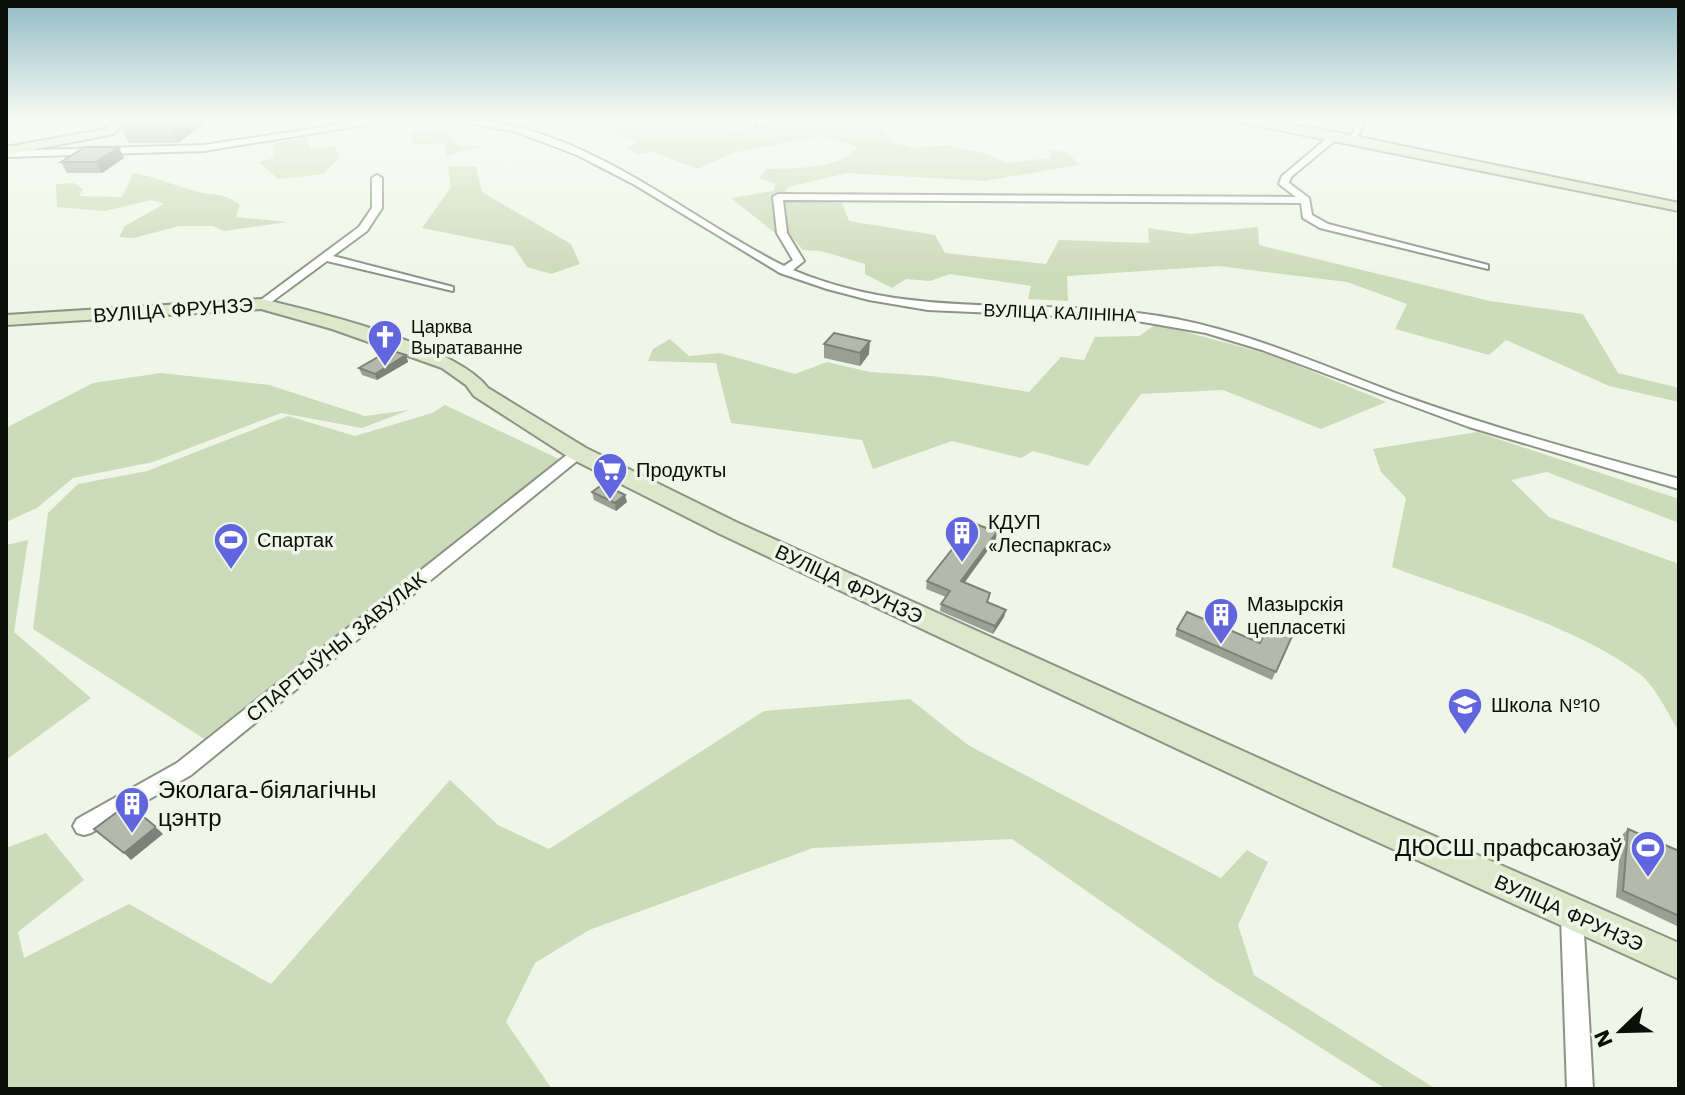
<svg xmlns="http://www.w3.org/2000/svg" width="1685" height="1095" font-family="'Work Sans',sans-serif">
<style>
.green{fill:#ccdbba}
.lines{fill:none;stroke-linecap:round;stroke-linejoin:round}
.street-casing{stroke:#8d9386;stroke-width:4}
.secondary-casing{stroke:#8d9386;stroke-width:4}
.street{fill:#fff;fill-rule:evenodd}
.secondary{fill:#dce8ca;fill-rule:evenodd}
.wall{fill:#9aa094}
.shaded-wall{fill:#7d8278}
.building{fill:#b3baac;stroke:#7d8278;stroke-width:2}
.labels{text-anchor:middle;stroke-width:7;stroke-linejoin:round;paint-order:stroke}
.far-street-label{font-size:18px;fill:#0b0e09;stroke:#eff6e7}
.far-poi-label{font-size:18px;fill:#0b0e09;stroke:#eff6e7;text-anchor:start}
.street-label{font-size:20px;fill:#0b0e09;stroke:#eff6e7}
.poi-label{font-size:20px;fill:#0b0e09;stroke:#eff6e7;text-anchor:start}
.near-poi-label{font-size:24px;fill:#0b0e09;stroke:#eff6e7;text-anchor:start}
</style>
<rect width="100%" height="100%" fill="#eff6e7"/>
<!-- green -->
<path class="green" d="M 614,119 L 724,119 L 732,129 L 810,124 L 812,119 L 873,119 L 894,142 L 912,148 L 946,145 L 984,153 L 1007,163 L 1050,158 L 1050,150 L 1066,152 L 1080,165 L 984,181 L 847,173 L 788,187 L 784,194 L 772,198 L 780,237 L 731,198 L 773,191 L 776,184 L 759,178 L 766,169 C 794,168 838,170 858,147 L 821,136 L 732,153 L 698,169 L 653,152 L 638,154 L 627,147 L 638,142 L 599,127 Z
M 441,130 L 463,147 L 481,146 L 447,156 L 445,143 L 412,145 L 412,132 Z
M 306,137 L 311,149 L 334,146 L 340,157 L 323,174 L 278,179 L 259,162 L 274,158 L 272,144 Z
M 448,166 L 476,167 L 482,192 L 571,244 L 580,264 L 551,274 L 527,267 L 513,246 L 422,228 L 451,187 Z
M 133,173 C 158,177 179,188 203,193 C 220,196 226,194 240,205 L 236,217 L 288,222 L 224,231 L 213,226 L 179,226 L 134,238 L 119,237 L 125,226 L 164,204 L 151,200 L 105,211 L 57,207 L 56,184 L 74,183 L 83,189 L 79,196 L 122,197 Z
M 785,199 L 842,203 L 849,221 L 935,235 L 945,253 L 1046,264 L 1059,240 L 1149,243 L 1148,228 L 1190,234 L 1258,227 L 1259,245 L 1490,301 L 1583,314 L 1618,373 L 1679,388 L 1679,402 L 1609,386 L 1506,340 L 1489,355 L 1395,329 L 1407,304 L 1347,282 L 1219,266 L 1067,276 L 1068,301 L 1028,299 L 1031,286 L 950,274 L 930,281 L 906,279 L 892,288 L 865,274 L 865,264 L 821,251 L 803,250 L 788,233 Z
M 1156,324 L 1272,355 L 1386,402 L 1321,429 L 1223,390 L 1141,394 L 1088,466 L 1033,451 L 1021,458 L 952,441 L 873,469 L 862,440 L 731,423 L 716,363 L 648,361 L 653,349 L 670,339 L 689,356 L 720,353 L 795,374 L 827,362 L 870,372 L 932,376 L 1029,392 L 1061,357 L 1084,360 L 1095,337 L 1139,336 Z
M 161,373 L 269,385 L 365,416 L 409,410 L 362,428 L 281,413 L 153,462 L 73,478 L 37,508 L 6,522 L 6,428 L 93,383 Z
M 445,405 L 561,460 L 209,742 L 33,629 L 48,513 L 78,484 L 147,471 L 288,416 L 355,436 L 432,413 Z
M 1477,432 L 1679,499 L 1679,523 L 1547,472 L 1511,480 L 1549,517 L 1679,564 L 1679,731 C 1668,714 1656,688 1641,675 C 1578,626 1468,596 1392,567 L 1406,498 L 1381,472 L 1373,449 Z
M 28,540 L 14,632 L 91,698 L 6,760 L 6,545 Z
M 910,699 L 968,745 L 1221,878 L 1247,850 L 1268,862 L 1238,925 L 1254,975 L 1436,1089 L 1386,1089 L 1214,980 L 1012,839 L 813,848 L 589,930 L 535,963 L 506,1022 L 552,1089 L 6,1089 L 6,848 L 46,833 L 84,880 L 18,932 L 24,958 L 129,904 L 271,984 L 450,780 L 498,825 L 549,849 L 764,711 Z"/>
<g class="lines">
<defs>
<path id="street" d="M 378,119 L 401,119 L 204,151 L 6,157 L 6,151 L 204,145 Z
M 451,119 C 579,119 676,212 784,266 L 793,260 L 777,233 L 773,197 L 778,194 L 1296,197 L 1279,184 L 1282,176 L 1332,134 L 1338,134 L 1338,138 L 1291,177 L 1289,183 L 1309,198 L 1312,215 L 1328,224 L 1488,265 L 1488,269 L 1320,228 L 1303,218 L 1301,203 L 783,200 L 787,233 L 804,261 L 793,270 C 921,324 1047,294 1176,319 C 1258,335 1334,371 1412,399 C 1500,430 1589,454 1679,479 L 1679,489 L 1469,427 L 1262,350 L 1206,333 L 1126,319 L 928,310 L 869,300 L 827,289 L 780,273 L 635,185 L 577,155 L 516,132 Z
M 762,119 L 770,119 L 761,128 L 757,126 Z
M 1359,119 L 1367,119 L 1357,137 L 1351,137 Z
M 377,175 L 382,178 L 382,208 L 367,231 L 333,256 L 453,287 L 453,291 L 327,261 L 266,306 L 258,306 L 258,302 L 359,227 L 372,208 L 372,178 Z
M 578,449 L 583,450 L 585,453 L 583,456 L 191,775 L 91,833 L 84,835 L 77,833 L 73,826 L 77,819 L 177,763 L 573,450 Z
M 1572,905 L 1580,908 L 1583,916 L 1593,1089 L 1567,1089 L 1561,916 L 1564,908 Z"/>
<path id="secondary" d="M 115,119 L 128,119 L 114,134 L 6,155 L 6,147 L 95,131 L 106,128 Z
M 1224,119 L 1255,119 L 1335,132 L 1679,203 L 1679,211 Z
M 262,299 C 316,312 456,345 488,388 L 586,448 L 736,522 L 1338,794 L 1679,943 L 1679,979 L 1316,814 L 720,534 L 570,458 L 474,396 L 466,385 L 442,368 L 332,329 L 261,309 L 6,325 L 6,315 Z"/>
</defs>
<!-- street casing -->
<use href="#street" class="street-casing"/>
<!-- secondary casing -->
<use href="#secondary" class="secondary-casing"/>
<!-- street -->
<use href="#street" class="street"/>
<!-- secondary -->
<use href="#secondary" class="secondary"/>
</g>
<!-- wall -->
<path class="wall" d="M 117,119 L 202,119 L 204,124 L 178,143 L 129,143 Z
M 124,158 L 102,173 L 67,173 L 61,162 Z
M 824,344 L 869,354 L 860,366 L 824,358 Z
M 406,355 L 408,362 L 377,380 L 362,375 L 359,368 Z
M 592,492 L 627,502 L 616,511 L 594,500 Z
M 996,539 L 964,583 L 988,602 L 1006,610 L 1004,617 L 993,634 L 940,611 L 941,604 L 946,597 L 926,589 L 927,581 Z
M 1177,629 L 1260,643 L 1293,634 L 1272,680 L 1175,636 Z
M 1628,829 L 1679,851 L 1679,927 L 1616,897 L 1621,836 Z"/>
<!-- shaded-wall -->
<path class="shaded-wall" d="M 167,119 L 202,119 L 204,124 L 178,143 Z
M 119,147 L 124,158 L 102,173 L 96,162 Z
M 870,341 L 869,354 L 860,366 L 860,353 Z
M 406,355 L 408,362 L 377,380 L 375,374 Z
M 625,495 L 627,502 L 616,511 L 615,503 Z
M 997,532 L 996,539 L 960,589 L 961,581 Z
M 1006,610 L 1004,617 L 993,634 L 995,626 Z
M 156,827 L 163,834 L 131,860 L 124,853 Z"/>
<!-- building -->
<path class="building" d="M 85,147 L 119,147 L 96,162 L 61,162 Z
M 834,333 L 870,341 L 860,353 L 824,344 Z
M 390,350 L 406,355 L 375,374 L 359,368 Z
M 603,484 L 625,495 L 615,503 L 592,492 Z
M 973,523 L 997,532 L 961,581 L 990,593 L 987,602 L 1006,610 L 995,626 L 941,604 L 950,591 L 927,581 Z
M 1187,612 L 1260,643 L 1269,624 L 1293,634 L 1276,672 L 1177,629 Z
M 128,804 L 156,827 L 124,853 L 94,829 Z
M 1628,829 L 1679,851 L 1679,916 L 1623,891 Z"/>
<!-- sky -->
<linearGradient id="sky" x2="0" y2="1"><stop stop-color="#91bbc5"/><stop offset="0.44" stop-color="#f8fbf4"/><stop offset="1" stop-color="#f8fbf4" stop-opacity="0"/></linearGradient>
<rect width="1685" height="273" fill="url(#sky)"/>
<!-- icons -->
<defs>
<symbol id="church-pin" viewBox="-11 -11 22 30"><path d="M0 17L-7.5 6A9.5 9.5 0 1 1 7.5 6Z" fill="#6165de" stroke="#eff6e7"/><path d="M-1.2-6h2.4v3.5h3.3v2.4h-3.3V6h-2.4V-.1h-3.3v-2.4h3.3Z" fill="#fff"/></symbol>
<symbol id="supermarket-pin" viewBox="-11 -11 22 30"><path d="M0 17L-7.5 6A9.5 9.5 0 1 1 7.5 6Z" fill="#6165de" stroke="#eff6e7"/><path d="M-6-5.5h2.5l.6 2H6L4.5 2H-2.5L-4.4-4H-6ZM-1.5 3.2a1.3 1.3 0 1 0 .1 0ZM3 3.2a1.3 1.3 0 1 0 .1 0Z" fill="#fff"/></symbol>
<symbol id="building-pin" viewBox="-11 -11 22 30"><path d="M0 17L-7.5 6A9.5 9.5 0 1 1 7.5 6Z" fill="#6165de" stroke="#eff6e7"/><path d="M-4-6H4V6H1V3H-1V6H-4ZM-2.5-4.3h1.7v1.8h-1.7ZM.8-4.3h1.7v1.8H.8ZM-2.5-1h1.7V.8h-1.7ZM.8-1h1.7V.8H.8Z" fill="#fff"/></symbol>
<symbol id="stadium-pin" viewBox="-11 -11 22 30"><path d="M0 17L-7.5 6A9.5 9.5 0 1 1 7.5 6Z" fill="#6165de" stroke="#eff6e7"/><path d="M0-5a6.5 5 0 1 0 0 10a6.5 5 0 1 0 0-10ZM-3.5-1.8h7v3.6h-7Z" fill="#fff"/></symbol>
<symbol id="school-pin" viewBox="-11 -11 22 30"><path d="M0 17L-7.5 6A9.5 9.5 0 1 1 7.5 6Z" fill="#6165de" stroke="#eff6e7"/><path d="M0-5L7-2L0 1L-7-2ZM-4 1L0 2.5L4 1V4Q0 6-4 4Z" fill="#fff"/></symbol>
</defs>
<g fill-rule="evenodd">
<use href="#church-pin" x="365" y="317" width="40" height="54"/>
<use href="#supermarket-pin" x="590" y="450" width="40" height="54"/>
<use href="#building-pin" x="942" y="513" width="40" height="54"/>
<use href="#stadium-pin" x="211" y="520" width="40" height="54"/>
<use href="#building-pin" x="1201" y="595" width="40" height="54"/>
<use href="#school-pin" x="1445" y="685" width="40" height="54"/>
<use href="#building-pin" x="112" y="784" width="40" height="54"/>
<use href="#stadium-pin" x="1628" y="828" width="40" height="54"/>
</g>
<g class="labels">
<!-- far-street labels -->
<g class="far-street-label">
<text transform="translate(1060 313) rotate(2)" y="6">ВУЛІЦА КАЛІНІНА</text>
</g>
<!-- far-poi labels -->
<g class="far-poi-label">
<text x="411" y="333">Царква<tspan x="411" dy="21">Выратаванне</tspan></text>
</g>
<!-- street labels -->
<g class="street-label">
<text transform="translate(173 310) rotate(-4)" y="7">ВУЛІЦА ФРУНЗЭ</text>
<text transform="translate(849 584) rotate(25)" y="7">ВУЛІЦА ФРУНЗЭ</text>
<text transform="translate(336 647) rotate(-39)" y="7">СПАРТЫЎНЫ ЗАВУЛАК</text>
<text transform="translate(1569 913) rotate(24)" y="7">ВУЛІЦА ФРУНЗЭ</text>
</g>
<!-- poi labels -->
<g class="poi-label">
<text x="636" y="477">Продукты</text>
<text x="988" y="529">КДУП<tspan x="988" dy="23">«Леспаркгас»</tspan></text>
<text x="257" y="547">Спартак</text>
<text x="1247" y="611">Мазырскія<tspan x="1247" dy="23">цепласеткі</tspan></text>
<text x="1491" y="712">Школа №10</text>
</g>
<!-- near-poi labels -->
<g class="near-poi-label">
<text x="158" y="798">Эколага-біялагічны<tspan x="158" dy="28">цэнтр</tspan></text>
<text x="1622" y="856" text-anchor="end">ДЮСШ прафсаюзаў</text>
</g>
</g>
<!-- border -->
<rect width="1685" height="1095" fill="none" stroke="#0b0e09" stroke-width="16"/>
<!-- north arrow -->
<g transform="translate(1621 1031) rotate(247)" stroke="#eff6e7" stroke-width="6" paint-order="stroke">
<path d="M0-6L14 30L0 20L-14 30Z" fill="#0b0e09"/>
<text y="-12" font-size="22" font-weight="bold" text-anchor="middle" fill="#0b0e09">N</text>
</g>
</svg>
